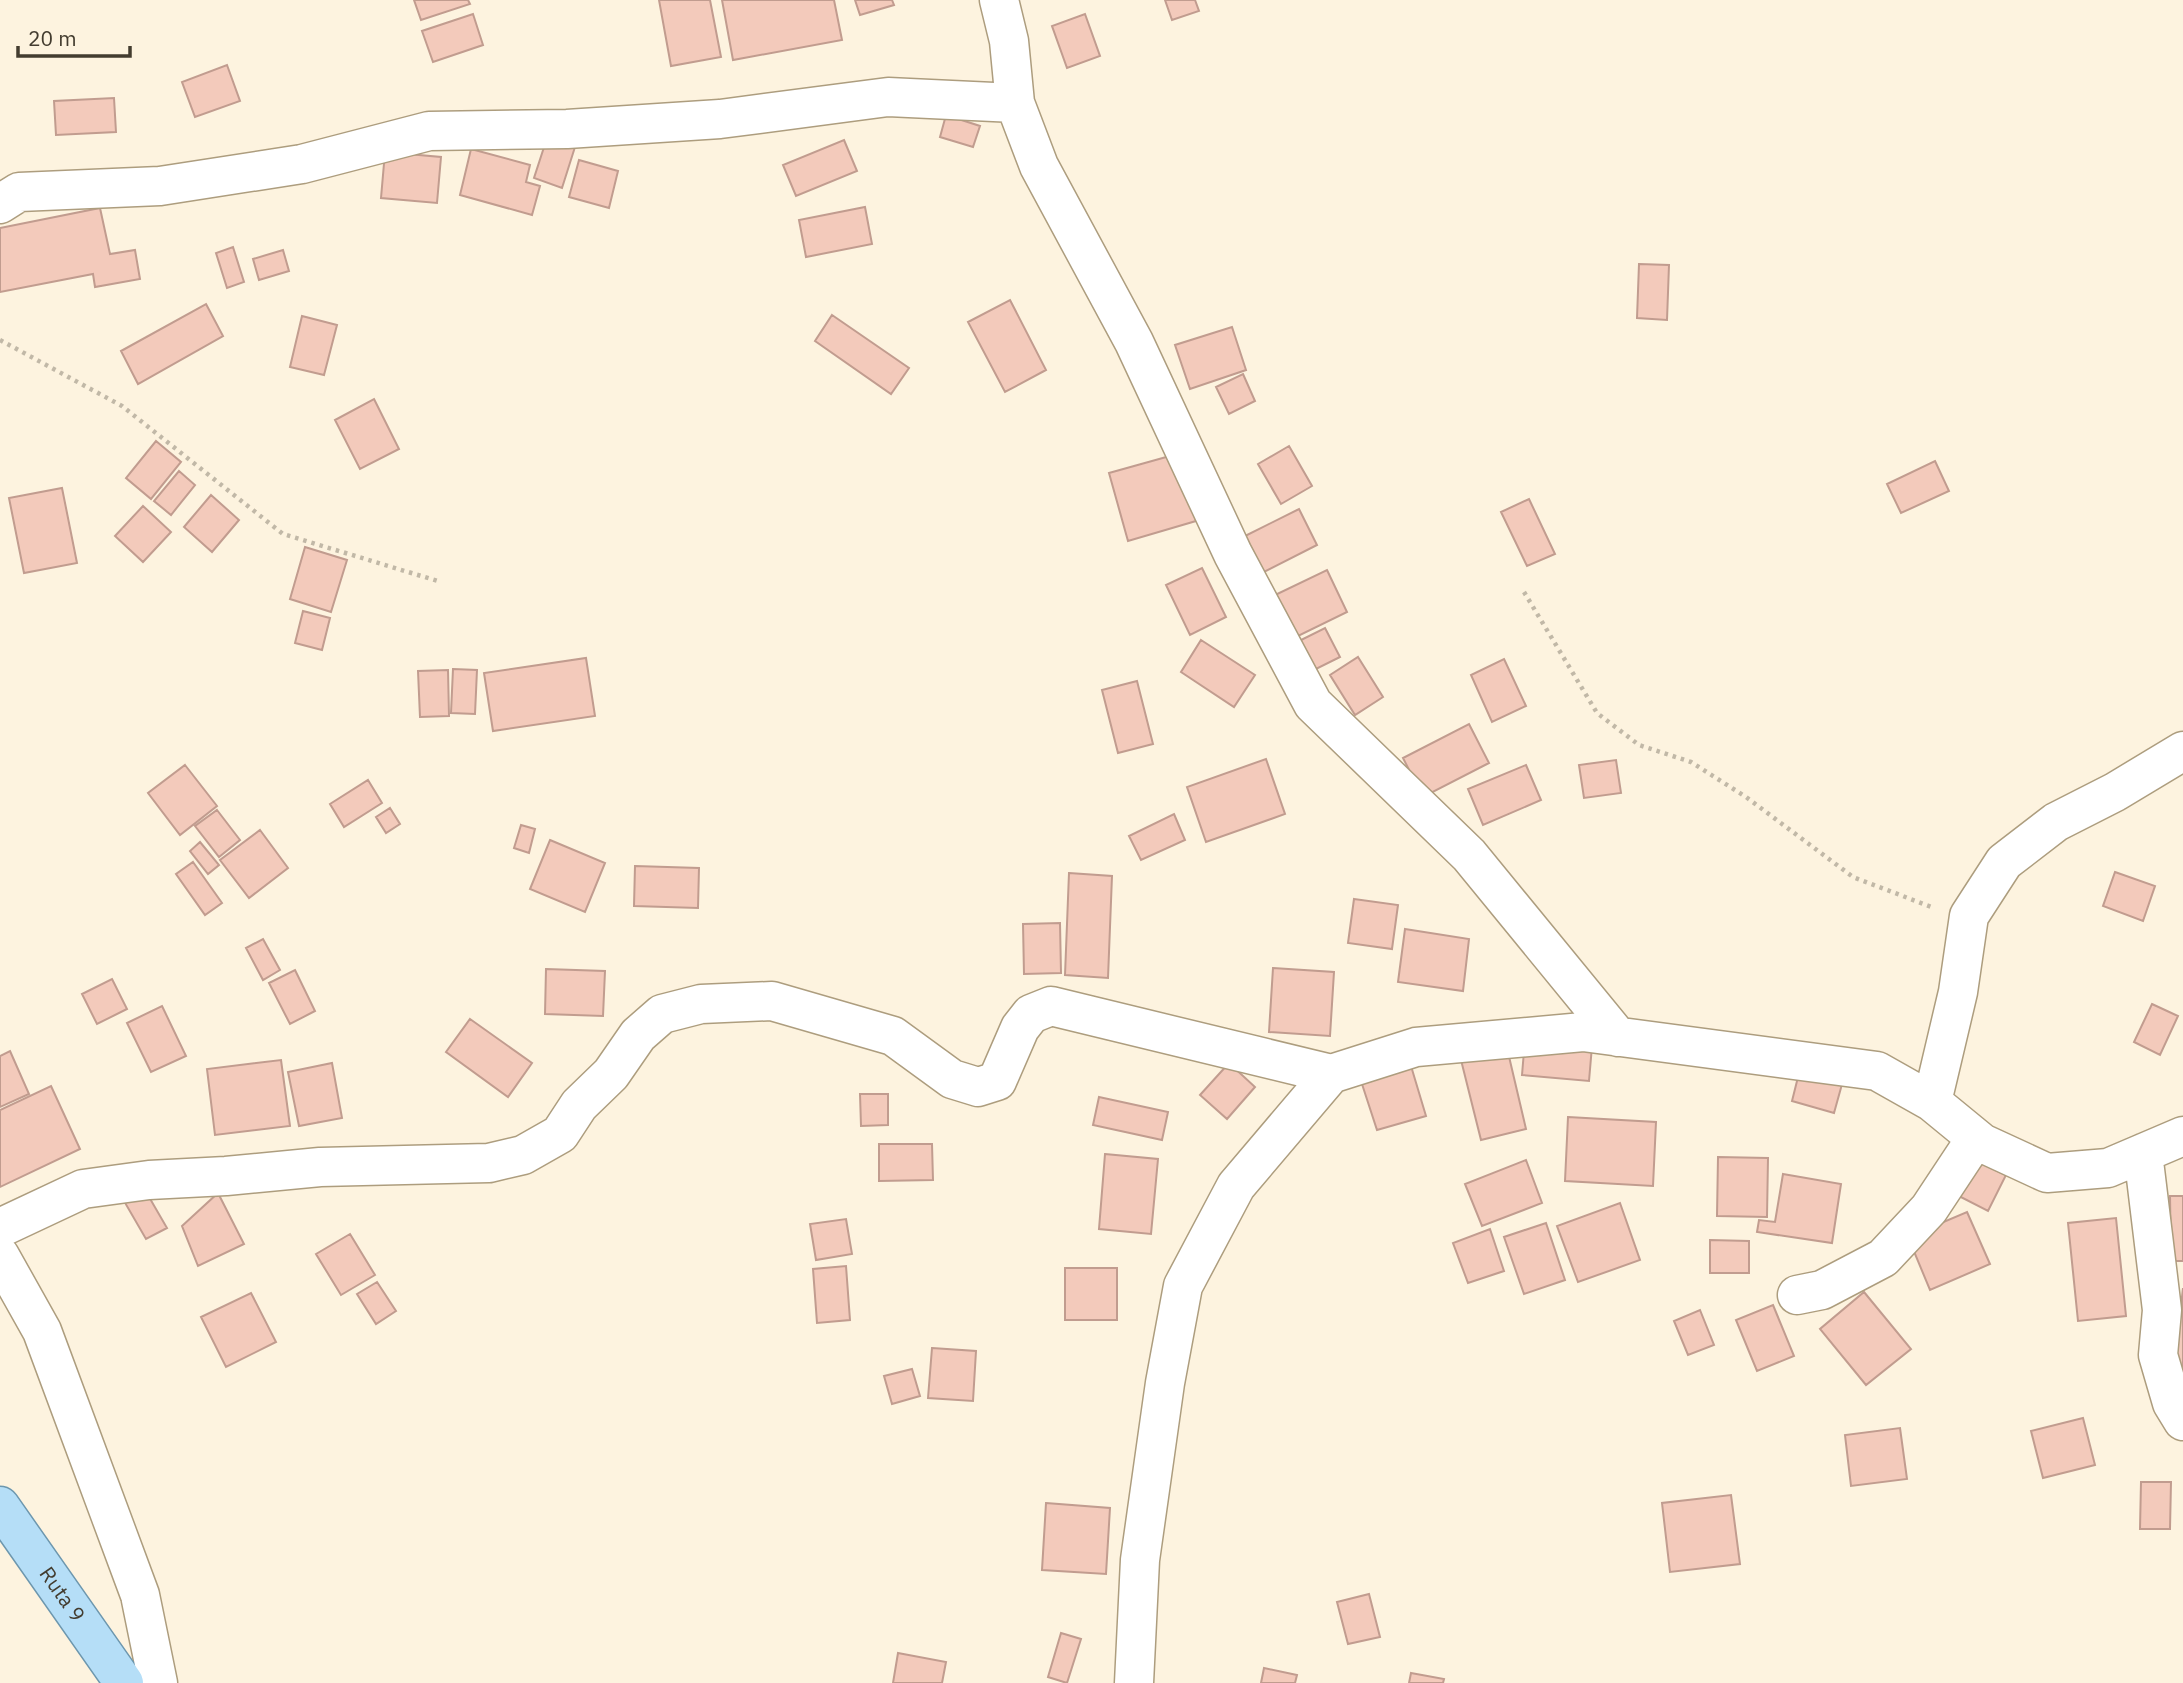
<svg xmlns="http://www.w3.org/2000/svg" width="2183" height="1683" font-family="'IBM Plex Sans',sans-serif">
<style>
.building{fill:#f3cabb;stroke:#c19c8f;stroke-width:2}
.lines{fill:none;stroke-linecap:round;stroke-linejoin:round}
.minor-casing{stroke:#ad9d7e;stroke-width:41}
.primary-casing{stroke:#6d97ae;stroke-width:41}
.path{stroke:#c1b8a7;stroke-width:4.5;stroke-dasharray:3.5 5;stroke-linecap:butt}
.minor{stroke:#fff;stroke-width:38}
.primary{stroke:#b5def7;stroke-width:38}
.labels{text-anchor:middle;stroke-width:7;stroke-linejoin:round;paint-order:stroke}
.street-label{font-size:21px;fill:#433c2f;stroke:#fdf3df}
</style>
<rect width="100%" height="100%" fill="#fdf3df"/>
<!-- building -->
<path class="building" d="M 414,0 L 468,0 L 470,4 L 421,20 Z
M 659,0 L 710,0 L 721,57 L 671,66 Z
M 722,0 L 834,0 L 842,40 L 733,60 Z
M 855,0 L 892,0 L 894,5 L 860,15 Z
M 1165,0 L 1195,0 L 1199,11 L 1172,20 Z
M 473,14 L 483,45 L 433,62 L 422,31 Z
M 1085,14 L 1100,56 L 1067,68 L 1052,26 Z
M 227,65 L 240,101 L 195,117 L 182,82 Z
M 114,98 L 116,132 L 56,135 L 54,101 Z
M 946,115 L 980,126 L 973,147 L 940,137 Z
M 547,138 L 575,147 L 562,188 L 534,178 Z
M 844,140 L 857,171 L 796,196 L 783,165 Z
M 471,149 L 530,165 L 526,182 L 540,186 L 532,215 L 460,195 Z
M 385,152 L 441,157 L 437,203 L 381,198 Z
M 579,160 L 618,171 L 609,208 L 569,197 Z
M 865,207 L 872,244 L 806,257 L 799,220 Z
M 100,208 L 110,254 L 135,250 L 140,279 L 95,287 L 93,274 L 0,292 L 0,228 Z
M 233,247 L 244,282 L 227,288 L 216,253 Z
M 283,250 L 289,271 L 259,280 L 253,259 Z
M 1639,264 L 1669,265 L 1667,320 L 1637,318 Z
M 1010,300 L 1046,370 L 1005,392 L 968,322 Z
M 206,304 L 223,336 L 138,384 L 121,351 Z
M 832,315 L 909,368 L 891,394 L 815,341 Z
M 302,316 L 337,325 L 324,375 L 290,367 Z
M 1232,327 L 1246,370 L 1190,389 L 1175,345 Z
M 1243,374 L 1255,401 L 1229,414 L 1216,387 Z
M 374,399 L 399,449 L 360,469 L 335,420 Z
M 156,441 L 181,462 L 151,499 L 126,478 Z
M 1289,446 L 1312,486 L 1281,504 L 1258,464 Z
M 1177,454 L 1196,521 L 1128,541 L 1109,473 Z
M 1935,461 L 1949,491 L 1901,513 L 1887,484 Z
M 179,471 L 195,485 L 171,515 L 154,501 Z
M 62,488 L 77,563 L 24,573 L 9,498 Z
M 211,495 L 239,520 L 212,552 L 184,527 Z
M 1529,499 L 1555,554 L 1527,566 L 1501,512 Z
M 143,506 L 171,532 L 143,562 L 115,536 Z
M 1299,509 L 1317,545 L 1264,572 L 1245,536 Z
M 305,547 L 347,560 L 331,612 L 290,599 Z
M 1202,568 L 1226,617 L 1190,635 L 1166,585 Z
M 1327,570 L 1347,612 L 1294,638 L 1273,596 Z
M 303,611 L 330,618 L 322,650 L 295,643 Z
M 1325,628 L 1340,657 L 1306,674 L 1291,645 Z
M 1201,640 L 1255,675 L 1234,707 L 1181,672 Z
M 1358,657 L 1383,697 L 1355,715 L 1330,675 Z
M 586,658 L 595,716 L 493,731 L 484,673 Z
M 1504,659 L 1526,706 L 1492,722 L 1471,675 Z
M 453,669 L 477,670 L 475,714 L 451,713 Z
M 448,670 L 449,716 L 420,717 L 418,671 Z
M 1137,681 L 1153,744 L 1118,753 L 1102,690 Z
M 1469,724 L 1489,763 L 1423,797 L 1403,758 Z
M 1266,759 L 1285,814 L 1206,842 L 1187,787 Z
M 1616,760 L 1621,793 L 1584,798 L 1579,765 Z
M 185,765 L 217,806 L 180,835 L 148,793 Z
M 1526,765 L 1541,800 L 1483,825 L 1468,789 Z
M 368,780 L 382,803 L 344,827 L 330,804 Z
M 390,808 L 400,824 L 386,833 L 376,817 Z
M 217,810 L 240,840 L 219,857 L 195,826 Z
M 1174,814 L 1185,840 L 1141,860 L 1129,836 Z
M 521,825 L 535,829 L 529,853 L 514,848 Z
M 260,830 L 288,868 L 249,898 L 220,860 Z
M 550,840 L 605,863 L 585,912 L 530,889 Z
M 200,842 L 219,865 L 208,874 L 190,851 Z
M 193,862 L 222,903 L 205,915 L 176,874 Z
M 635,866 L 699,868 L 698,908 L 634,906 Z
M 2115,872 L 2155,886 L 2143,921 L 2103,906 Z
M 1069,873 L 1112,876 L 1108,978 L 1065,975 Z
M 1354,899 L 1398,905 L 1392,949 L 1348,943 Z
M 1060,923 L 1061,973 L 1024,974 L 1023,924 Z
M 1405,929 L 1469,939 L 1463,991 L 1398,982 Z
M 263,939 L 280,970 L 263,980 L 246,948 Z
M 1273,968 L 1334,972 L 1330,1036 L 1269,1032 Z
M 546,969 L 605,971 L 603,1016 L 545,1014 Z
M 295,970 L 315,1011 L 290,1024 L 269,983 Z
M 112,979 L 127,1009 L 97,1024 L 82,994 Z
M 2152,1004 L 2178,1016 L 2160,1055 L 2134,1042 Z
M 162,1006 L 186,1056 L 151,1072 L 127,1023 Z
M 470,1019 L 532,1063 L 508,1097 L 446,1052 Z
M 1525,1039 L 1592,1046 L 1589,1081 L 1522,1075 Z
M 1507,1048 L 1526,1129 L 1481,1140 L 1461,1060 Z
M 10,1051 L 29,1094 L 0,1107 L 0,1056 Z
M 281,1060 L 290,1126 L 215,1135 L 207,1069 Z
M 332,1063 L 342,1118 L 299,1126 L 288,1072 Z
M 1229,1063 L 1255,1087 L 1227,1119 L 1200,1095 Z
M 1801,1065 L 1844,1077 L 1834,1113 L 1792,1101 Z
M 1411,1066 L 1426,1116 L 1377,1130 L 1361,1081 Z
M 51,1086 L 80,1149 L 0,1187 L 0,1110 Z
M 860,1094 L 888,1094 L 888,1125 L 861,1126 Z
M 1099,1097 L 1168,1112 L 1162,1140 L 1093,1125 Z
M 1568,1117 L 1656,1122 L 1653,1186 L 1565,1181 Z
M 879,1144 L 932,1144 L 933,1180 L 879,1181 Z
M 1105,1154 L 1158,1159 L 1151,1234 L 1099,1229 Z
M 1718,1157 L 1768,1158 L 1767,1217 L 1717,1216 Z
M 1969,1157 L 2006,1175 L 1988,1211 L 1951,1192 Z
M 1526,1160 L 1542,1203 L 1482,1226 L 1465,1184 Z
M 1783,1174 L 1841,1184 L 1832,1243 L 1757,1232 L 1759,1220 L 1775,1222 Z
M 145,1190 L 167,1228 L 146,1239 L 124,1201 Z
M 218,1193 L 244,1244 L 198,1266 L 182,1226 Z
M 2170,1196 L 2183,1196 L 2183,1261 L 2171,1261 Z
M 1620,1203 L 1640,1260 L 1578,1282 L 1557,1226 Z
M 1967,1212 L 1990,1264 L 1930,1290 L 1908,1237 Z
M 2116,1218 L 2126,1316 L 2078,1321 L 2068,1223 Z
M 846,1219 L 852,1254 L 816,1260 L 810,1224 Z
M 1546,1223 L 1565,1280 L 1524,1294 L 1504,1237 Z
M 1490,1229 L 1504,1271 L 1468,1283 L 1453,1243 Z
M 350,1234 L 375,1275 L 341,1295 L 316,1254 Z
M 1710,1240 L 1749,1241 L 1749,1273 L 1710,1273 Z
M 846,1266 L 850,1320 L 817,1323 L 813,1269 Z
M 1065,1268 L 1117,1268 L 1117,1320 L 1065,1320 Z
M 377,1282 L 396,1311 L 376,1324 L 357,1294 Z
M 2183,1288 L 2183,1366 L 2174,1365 Z
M 1864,1292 L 1911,1349 L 1866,1385 L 1820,1329 Z
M 251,1293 L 276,1342 L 226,1367 L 201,1317 Z
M 1773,1305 L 1794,1356 L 1757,1371 L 1736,1320 Z
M 1700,1310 L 1714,1345 L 1688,1355 L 1674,1321 Z
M 932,1348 L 976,1351 L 973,1401 L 928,1398 Z
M 912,1369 L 920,1396 L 892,1404 L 884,1376 Z
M 2083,1418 L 2095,1465 L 2043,1478 L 2031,1431 Z
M 1900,1428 L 1907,1479 L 1851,1486 L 1845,1435 Z
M 2141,1482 L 2171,1482 L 2170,1529 L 2140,1529 Z
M 1731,1495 L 1740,1564 L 1670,1572 L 1662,1503 Z
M 1046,1503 L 1110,1508 L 1106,1574 L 1042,1570 Z
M 1369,1594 L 1380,1637 L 1348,1644 L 1337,1602 Z
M 1061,1633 L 1081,1639 L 1067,1683 L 1048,1677 Z
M 898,1653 L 946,1662 L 942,1683 L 893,1683 Z
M 1264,1668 L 1297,1675 L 1295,1683 L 1261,1683 Z
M 1411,1673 L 1444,1679 L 1443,1683 L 1409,1683 Z"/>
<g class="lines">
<defs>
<path id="minor" d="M 999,0 L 1009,41 L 1015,103
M 0,204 L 19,192 L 160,186 L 302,164 L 429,131 L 567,129 L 720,119 L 888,97 L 1015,103 L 1039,166 L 1134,342 L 1233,554 L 1313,704 L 1469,855 L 1618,1037
M 1932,1102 L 1958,992 L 1969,916 L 2004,862 L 2056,822 L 2115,792 L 2183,751
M 2143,1153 L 2162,1310 L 2158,1355 L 2172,1403 L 2183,1421
M 0,1228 L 83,1189 L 149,1180 L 226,1176 L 320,1167 L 489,1163 L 523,1155 L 560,1134 L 579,1105 L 611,1074 L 638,1035 L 662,1014 L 701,1004 L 772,1001 L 893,1036 L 952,1079 L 978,1087 L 997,1081 L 1020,1028 L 1031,1014 L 1051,1006 L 1331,1074
M 0,1256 L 42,1331 L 140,1595 L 158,1683
M 1797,1295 L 1822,1290 L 1883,1258 L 1929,1209 L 1976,1138
M 1134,1683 L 1140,1560 L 1165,1383 L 1183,1286 L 1236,1186 L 1331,1074 L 1416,1047 L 1583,1032 L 1877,1071 L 1932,1102 L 1982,1143 L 2047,1173 L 2108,1168 L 2183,1136"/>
<g id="primary">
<path id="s1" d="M 0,1506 L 124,1683"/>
</g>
</defs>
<!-- minor casing -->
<use href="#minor" class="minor-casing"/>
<!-- primary casing -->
<use href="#primary" class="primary-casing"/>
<!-- path -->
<path class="path" d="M 0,340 L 122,406 L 283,534 L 441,582
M 1524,592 L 1597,713 L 1639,745 L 1691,762 L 1746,797 L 1853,877 L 1934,908"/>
<!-- minor -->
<use href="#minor" class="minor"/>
<!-- primary -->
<use href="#primary" class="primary"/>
</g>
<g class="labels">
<!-- street labels -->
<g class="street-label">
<text dy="7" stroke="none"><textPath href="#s1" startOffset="108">Ruta 9</textPath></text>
</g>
</g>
<!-- scale -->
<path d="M18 46v10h112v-10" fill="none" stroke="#433c2f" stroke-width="3.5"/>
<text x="28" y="46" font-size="21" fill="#433c2f" stroke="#fdf3df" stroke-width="5" paint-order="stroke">20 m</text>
</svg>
